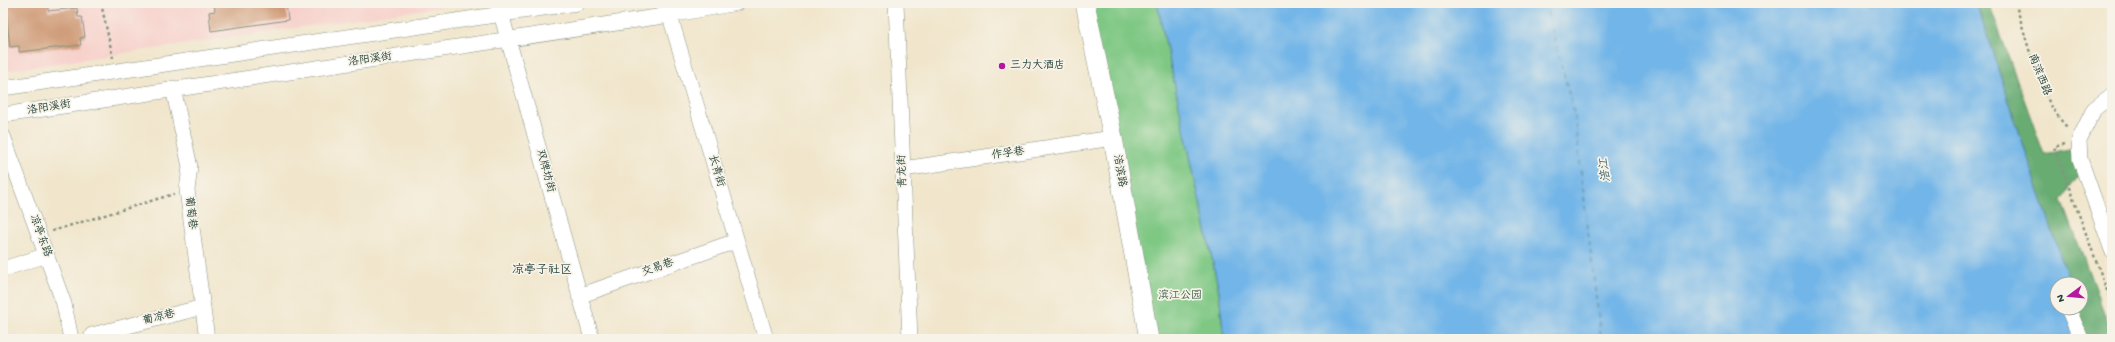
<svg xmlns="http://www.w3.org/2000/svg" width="2115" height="342" viewBox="0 0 2115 342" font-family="'Gochi Hand','LXGW WenKai TC',sans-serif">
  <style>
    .built { fill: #f7d0cb }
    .green { fill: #7fc884; stroke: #4f825c }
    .forest { fill: #67ac72; stroke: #437453 }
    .water { fill: #72b5e8; stroke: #48798e }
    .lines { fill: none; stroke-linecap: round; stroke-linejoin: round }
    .ferry { stroke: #345b61; stroke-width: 1; stroke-dasharray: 5 4; stroke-linecap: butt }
    .building { fill: #cf9b78 }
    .minor-casing { stroke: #889280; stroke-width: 16 }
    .major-casing { stroke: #889280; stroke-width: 20 }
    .path { stroke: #889280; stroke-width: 2.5; stroke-dasharray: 3 3; stroke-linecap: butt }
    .minor { stroke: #fff; stroke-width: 15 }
    .major { stroke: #fff; stroke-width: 19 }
    .poi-dot { fill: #b5179e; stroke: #f7f3e8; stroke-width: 1.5 }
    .labels { text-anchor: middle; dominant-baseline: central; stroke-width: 3.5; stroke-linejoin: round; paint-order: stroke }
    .street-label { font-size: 11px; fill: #1f3d34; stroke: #f7f3e8 }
    .poi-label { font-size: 11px; fill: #1f3d34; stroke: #f7f3e8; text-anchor: start }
    .park-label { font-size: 11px; fill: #325944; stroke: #f7f3e8 }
    .water-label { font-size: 12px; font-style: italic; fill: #345b61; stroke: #f7f3e8 }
    .neighbourhood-label { font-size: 12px; fill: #1f3d34; stroke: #f7f3e8 }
  </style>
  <rect width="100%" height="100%" fill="#f7f3e8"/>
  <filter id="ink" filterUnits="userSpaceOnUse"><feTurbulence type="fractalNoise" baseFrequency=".025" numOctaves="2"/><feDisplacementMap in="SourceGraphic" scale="8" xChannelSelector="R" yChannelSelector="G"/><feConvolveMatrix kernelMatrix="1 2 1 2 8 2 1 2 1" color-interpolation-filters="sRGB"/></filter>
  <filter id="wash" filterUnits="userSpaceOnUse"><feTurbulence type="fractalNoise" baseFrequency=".012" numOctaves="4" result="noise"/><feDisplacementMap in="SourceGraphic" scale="16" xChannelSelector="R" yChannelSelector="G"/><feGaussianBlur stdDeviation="0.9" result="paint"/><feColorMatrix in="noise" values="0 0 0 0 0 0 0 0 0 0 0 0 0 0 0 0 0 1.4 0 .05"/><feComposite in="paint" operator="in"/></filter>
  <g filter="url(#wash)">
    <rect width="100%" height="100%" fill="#f1e6cc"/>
    <polygon class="built" points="3,3 466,3 3,71"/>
    <polygon class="green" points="1085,3 1157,3 1219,291 1224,339 1149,339"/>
    <polygon class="forest" points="1976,3 1989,3 2044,154 2069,149 2080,173 2062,200 2112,334 2112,339 2081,339 2068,308 2081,308 2081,284 2070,284"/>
    <polygon class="water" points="1157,3 1976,3 2070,284 2057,284 2057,308 2068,308 2081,339 1224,339 1219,291"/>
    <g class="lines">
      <polyline class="ferry" points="1545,3 1574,113 1601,339"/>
    </g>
    <g id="blocks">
      <g class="building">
        <polygon points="5,3 48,3 48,11 77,8 78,17 82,17 85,37 80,38 81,45 19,52 19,46 10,47"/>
        <polygon points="214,3 286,3 288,20 211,31 209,12 215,11"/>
      </g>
    </g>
  </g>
  <g filter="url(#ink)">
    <use href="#blocks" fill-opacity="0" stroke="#889280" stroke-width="1"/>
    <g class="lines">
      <defs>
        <g id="minor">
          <polyline points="498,3 592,339"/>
          <polyline points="666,3 766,339"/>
          <polyline points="896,3 910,339"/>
          <polyline points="3,88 577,3"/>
          <polyline points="173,88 190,167 187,190 207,339"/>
          <polyline points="2112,95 2094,109 2079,140 2080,159 2112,250"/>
          <polyline points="3,115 670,15 737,3"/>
          <polyline points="3,136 64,304 71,339"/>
          <polyline points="903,169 1113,138"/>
          <polyline points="3,269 47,255"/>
          <polyline points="579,296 736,241"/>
          <polyline points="2068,308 2081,339"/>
          <polyline points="92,335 203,307"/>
        </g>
        <polyline id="major" points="1085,3 1113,138 1149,339"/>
      </defs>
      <use href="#minor" class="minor-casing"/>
      <use href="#major" class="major-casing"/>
      <g class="path">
        <polyline points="101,3 113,58"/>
        <path d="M2015,3C2029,43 2037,97 2068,128"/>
        <polyline points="2065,144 2054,147 2112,304"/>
        <polyline points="52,231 174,194"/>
      </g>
      <use href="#minor" class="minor"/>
      <use href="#major" class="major"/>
    </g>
  </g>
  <circle class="poi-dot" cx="1002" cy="66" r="4"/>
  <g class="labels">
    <g class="street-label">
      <text transform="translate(370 60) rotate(-8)">洛阳溪街</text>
      <text transform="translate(2039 75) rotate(68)">南滨西路</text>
      <text transform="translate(49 108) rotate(-9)">洛阳溪街</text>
      <text transform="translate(1008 154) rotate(-8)">作孚巷</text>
      <text transform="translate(545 171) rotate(75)">双牌坊街</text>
      <text transform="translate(716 171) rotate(74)">长青街</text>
      <text transform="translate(903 171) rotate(-92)">青龙街</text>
      <text transform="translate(1119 171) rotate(80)">涪滨路</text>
      <text transform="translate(190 213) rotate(83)">葡萄巷</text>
      <text transform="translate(40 236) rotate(70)">凉亭东路</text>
      <text transform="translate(658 268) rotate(-19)">交易巷</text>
      <text transform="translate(159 318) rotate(-14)">葡凉巷</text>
    </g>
    <g class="poi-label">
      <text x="1010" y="66">三力大酒店</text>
    </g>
    <g class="park-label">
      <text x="1180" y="296">滨江公园</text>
    </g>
    <g class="water-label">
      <text transform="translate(1606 170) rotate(-97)">涪江</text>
    </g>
    <g class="neighbourhood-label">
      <text x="542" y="271">凉亭子社区</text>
    </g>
  </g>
  <rect width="2115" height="342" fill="none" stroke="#f7f3e8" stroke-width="16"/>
  <g transform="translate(2069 296) rotate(254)"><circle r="19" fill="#f7f3e8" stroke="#a1aaa0"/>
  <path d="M0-3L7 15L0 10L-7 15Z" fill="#b5179e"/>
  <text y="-6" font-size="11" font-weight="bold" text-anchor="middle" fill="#1f3d34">N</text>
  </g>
</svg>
